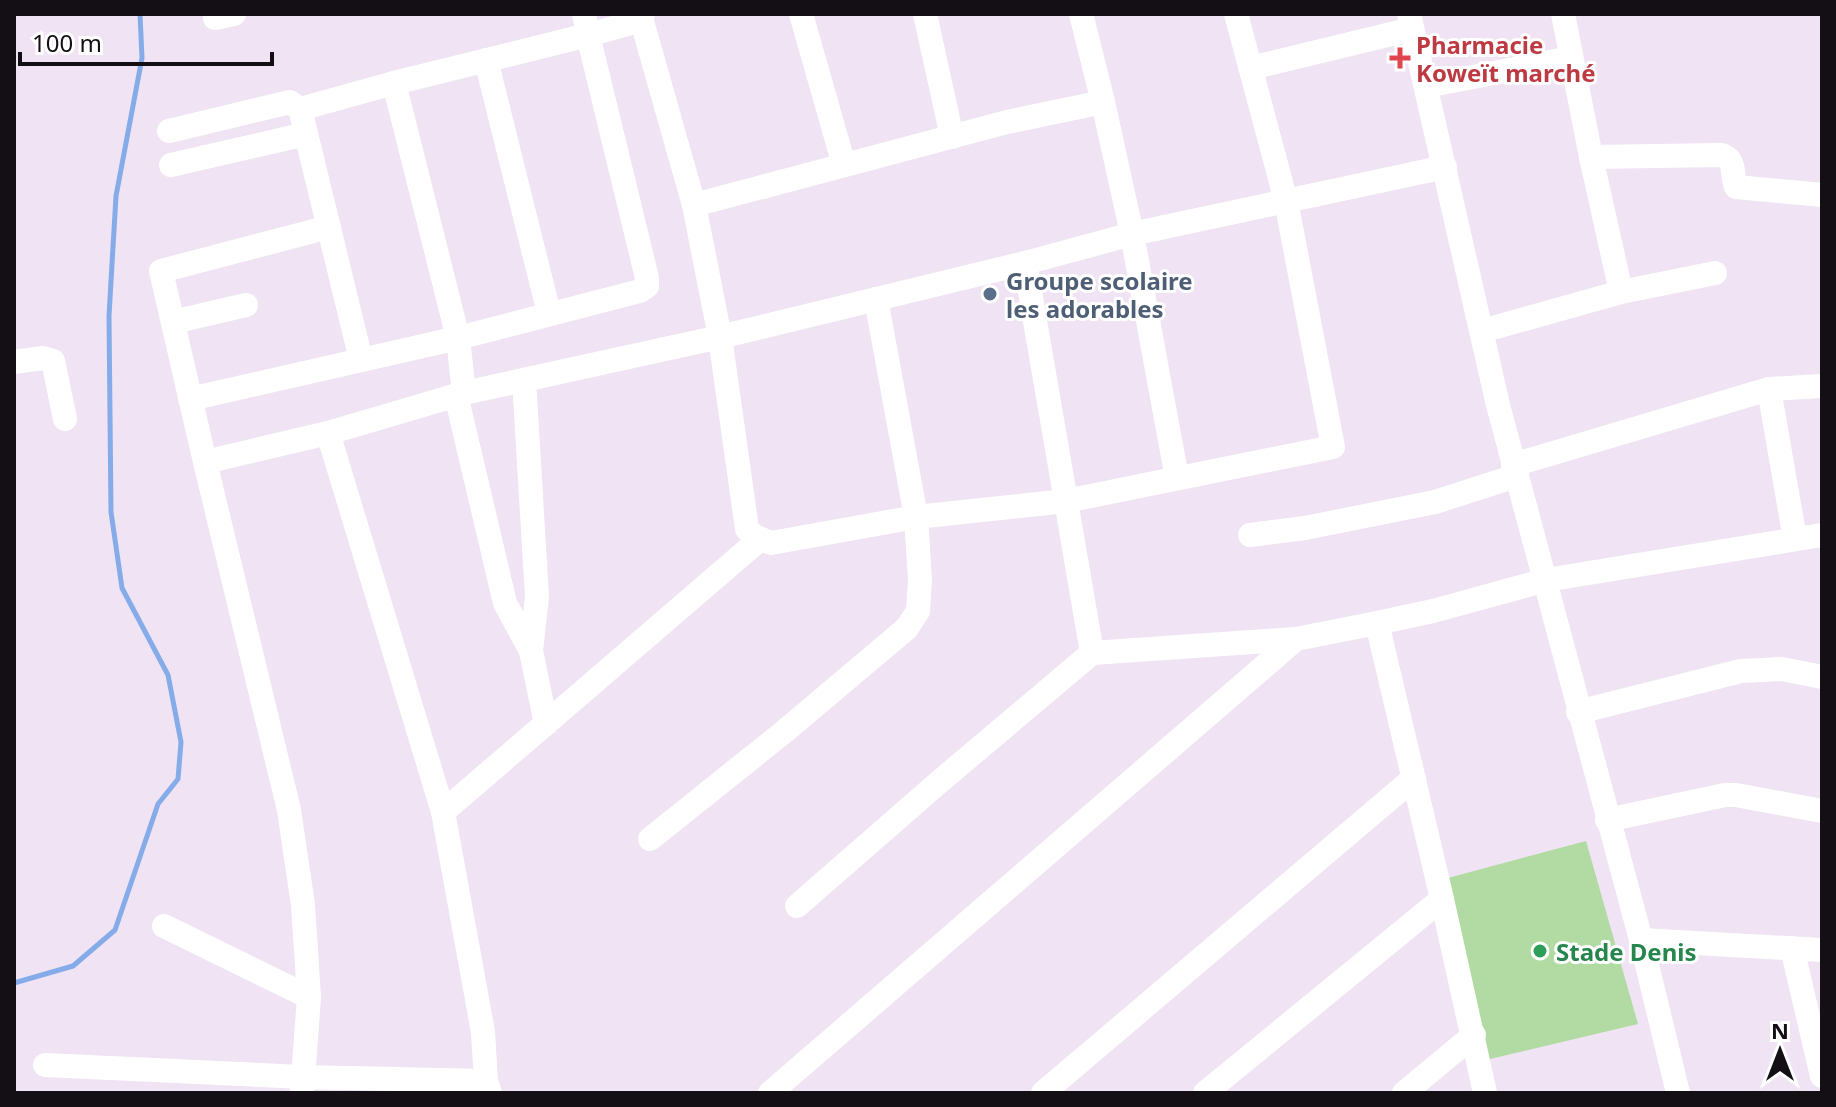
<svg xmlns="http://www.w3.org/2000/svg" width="1836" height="1107" viewBox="0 0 1836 1107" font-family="'Noto Sans',sans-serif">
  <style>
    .garden { fill: #b1dba2 }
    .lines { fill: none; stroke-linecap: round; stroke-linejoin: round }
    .stream { stroke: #85ace8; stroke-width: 5 }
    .minor { stroke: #fff; stroke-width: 24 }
    .health-dot { fill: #e0444e; stroke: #fff; stroke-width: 3 }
    .service-dot { fill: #5c6f8a; stroke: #fff; stroke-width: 3 }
    .leisure-dot { fill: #2e9e5b; stroke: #fff; stroke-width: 3 }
    .labels { text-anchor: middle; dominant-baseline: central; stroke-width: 6; stroke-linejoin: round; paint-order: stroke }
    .health-label { font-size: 24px; font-weight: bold; fill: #be3a42; stroke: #fff; text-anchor: start }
    .service-label { font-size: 24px; font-weight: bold; fill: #4e5e75; stroke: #fff; text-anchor: start }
    .leisure-label { font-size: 24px; font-weight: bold; fill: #27864d; stroke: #fff; text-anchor: start }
  </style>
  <rect width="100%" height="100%" fill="#f0e3f4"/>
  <polygon class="garden" points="1586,841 1638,1024 1486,1060 1448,878"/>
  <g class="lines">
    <polyline class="stream" points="14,983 73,966 115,930 158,804 178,779 181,742 168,675 122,588 111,512 109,316 111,281 116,196 142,58 140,14"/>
    <g class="minor">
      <polyline points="801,14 844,165"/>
      <polyline points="925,14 952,137"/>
      <polyline points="1081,14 1103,102 1132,234 1177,478"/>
      <polyline points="1409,14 1498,405 1641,940 1678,1093"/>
      <polyline points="1563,14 1591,157 1621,292"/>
      <polyline points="215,18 234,14"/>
      <polyline points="641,18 694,205 720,337 747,529 754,536 771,543 916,517 1066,501 1025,263"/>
      <polyline points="486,60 549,313"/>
      <polyline points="1251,68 1412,29"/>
      <polyline points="1426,86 1571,58"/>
      <polyline points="300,109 394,83 588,35 584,14"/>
      <polyline points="169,131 290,102 300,109 361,360"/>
      <path d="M1591,157L1721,155C1737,159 1731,175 1736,187L1822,195"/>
      <polyline points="171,165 306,134"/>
      <polyline points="694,205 1007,122 1103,102"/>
      <polyline points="173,322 246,305"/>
      <polyline points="1482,331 1621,292 1715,273"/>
      <polyline points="14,362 43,358 53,361 65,419"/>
      <polyline points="524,380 537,597 531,651"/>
      <polyline points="1769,389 1795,539"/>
      <polyline points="464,393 458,338 640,291 647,286 647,278 588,35 635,22 641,18 643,14"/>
      <polyline points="456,395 505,603 531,651 546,724"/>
      <polyline points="190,399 458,338 394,83"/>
      <polyline points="328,433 205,462 161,271 329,227"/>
      <polyline points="205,462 289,810 303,905 309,997 302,1093"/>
      <polyline points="1513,465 1769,389 1822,386"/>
      <polyline points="1250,535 1305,528 1435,502 1516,476"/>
      <polyline points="1296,639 1092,653 1066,501 1333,447 1286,201 1445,167"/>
      <polyline points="1578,712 1741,671 1782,669 1822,677"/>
      <polyline points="443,812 760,539"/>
      <polyline points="1607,820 1725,795 1736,795 1822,811"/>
      <polyline points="650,839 785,731 907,628 918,611 919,595 920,580 916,517 876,299"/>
      <polyline points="1442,899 1377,623 1433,611 1546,580 1822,535"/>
      <polyline points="797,906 938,783 1092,653"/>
      <polyline points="164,926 309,997"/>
      <polyline points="1641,940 1822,950"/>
      <polyline points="1792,948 1822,1076"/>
      <polyline points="45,1065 302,1077 486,1081"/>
      <polyline points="490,1093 486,1081 483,1032 443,812 328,433 464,393 720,337 1025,263 1132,234 1286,201 1236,14"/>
      <polyline points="770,1093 1296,639 1377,623"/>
      <polyline points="1043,1093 1414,778"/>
      <polyline points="1205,1093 1442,899 1485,1093"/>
      <polyline points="1404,1093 1474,1035"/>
    </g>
  </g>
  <path class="health-dot" d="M1396 46h8v8h8v8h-8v8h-8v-8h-8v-8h8z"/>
  <circle class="service-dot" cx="990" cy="294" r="8"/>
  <circle class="leisure-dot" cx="1540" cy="951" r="8"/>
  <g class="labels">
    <g class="health-label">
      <text x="1416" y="44">Pharmacie<tspan x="1416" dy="28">Koweït marché</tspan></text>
    </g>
    <g class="service-label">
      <text x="1006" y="280">Groupe scolaire<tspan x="1006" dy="28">les adorables</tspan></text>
    </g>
    <g class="leisure-label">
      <text x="1556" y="951">Stade Denis</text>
    </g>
  </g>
  <rect width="1836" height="1107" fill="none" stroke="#140f15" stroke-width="32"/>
  <g transform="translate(1780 1051)" stroke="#ffffff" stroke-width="6" paint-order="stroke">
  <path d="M0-6L14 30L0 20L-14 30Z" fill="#140f15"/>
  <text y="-12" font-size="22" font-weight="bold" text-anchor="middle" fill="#140f15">N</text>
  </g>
  <path d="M20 52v12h252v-12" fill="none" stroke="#140f15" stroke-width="4"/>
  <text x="32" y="52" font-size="24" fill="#140f15" stroke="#ffffff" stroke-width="6" paint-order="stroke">100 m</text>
</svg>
